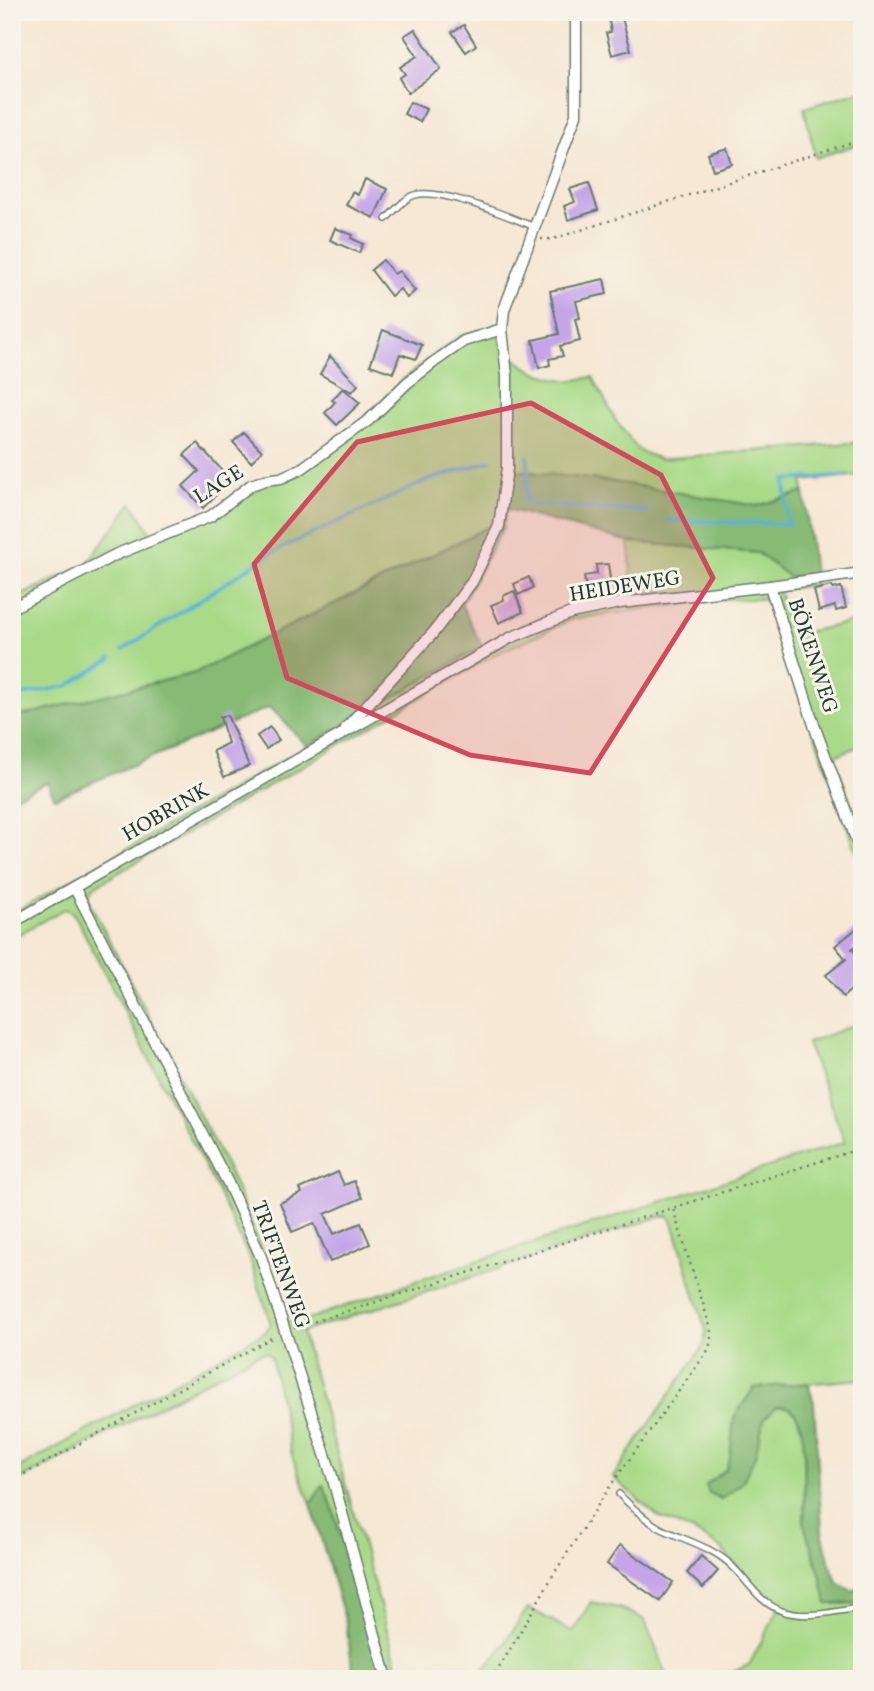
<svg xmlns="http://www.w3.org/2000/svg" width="874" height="1691" viewBox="0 0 874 1691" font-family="Vollkorn,serif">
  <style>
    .green { fill: #a9da88; stroke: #648c5e; stroke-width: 2 }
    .forest { fill: #86ba74; stroke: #527c54; stroke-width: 2 }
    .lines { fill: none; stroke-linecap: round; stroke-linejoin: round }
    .stream { stroke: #5ab2d7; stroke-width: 3.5 }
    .building { fill: #c3a5e8 }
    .lane-casing { stroke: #6a796c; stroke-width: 8 }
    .street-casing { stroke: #6a796c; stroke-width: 13 }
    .path { stroke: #6a796c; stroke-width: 2.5; stroke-dasharray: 2 5; stroke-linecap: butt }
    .lane { stroke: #fff; stroke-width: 5 }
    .street { stroke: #fff; stroke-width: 10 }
    .marked { fill: #d1495b; fill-opacity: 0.2; stroke: #d1495b; stroke-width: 5; stroke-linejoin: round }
    .labels { text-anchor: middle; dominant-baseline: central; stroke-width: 6; stroke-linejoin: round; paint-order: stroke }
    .street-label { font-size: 21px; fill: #1f3d34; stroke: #f7f3e8 }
  </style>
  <rect width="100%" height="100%" fill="#f7f3e8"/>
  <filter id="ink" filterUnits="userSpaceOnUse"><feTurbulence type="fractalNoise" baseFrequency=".0143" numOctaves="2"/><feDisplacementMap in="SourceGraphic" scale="14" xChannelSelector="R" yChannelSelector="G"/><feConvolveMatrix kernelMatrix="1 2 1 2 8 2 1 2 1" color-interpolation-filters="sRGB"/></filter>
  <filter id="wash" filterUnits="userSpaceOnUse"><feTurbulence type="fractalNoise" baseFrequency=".00686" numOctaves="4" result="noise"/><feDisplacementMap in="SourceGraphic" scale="28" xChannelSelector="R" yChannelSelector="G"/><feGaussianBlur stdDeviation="1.57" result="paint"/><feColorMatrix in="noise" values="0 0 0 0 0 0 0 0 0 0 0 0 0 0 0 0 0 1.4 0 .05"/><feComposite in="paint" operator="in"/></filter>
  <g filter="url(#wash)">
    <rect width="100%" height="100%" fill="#f5e8d4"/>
    <g class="green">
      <polygon points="862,90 862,143 816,158 804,108"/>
      <path d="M498,326C500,358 535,376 565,380C574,381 584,378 593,377L616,421L639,451L659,459L862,442V475L803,481L804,492L757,506L614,482L513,470L503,528L488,527L195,673L12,718V600L87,564L132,503L153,536L209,513L299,466L362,421L402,380L460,336Z"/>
      <path d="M629,542L758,553L789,577L814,574L815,585L778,590L792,635L862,620V745L834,756L862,834V867L769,607L764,599H721L573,619L496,654L92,888L89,896L91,905L233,1180L262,1250L287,1320L294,1324L437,1274L845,1142L807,1043L862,1022V1379L754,1388L726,1469L709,1493L721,1499L742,1482L764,1419L776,1407C780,1407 784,1406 787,1407C814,1415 801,1502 805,1526C806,1534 810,1543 813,1552C819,1569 824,1586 827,1604L862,1603V1679H717L749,1665L780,1606L753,1585L721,1548L694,1532L657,1516L613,1477L704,1345L706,1331L673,1223L669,1216H662L302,1332L401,1679H383L331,1503L323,1486L311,1504L292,1456L271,1357L266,1352L256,1355L12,1484V1472L265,1332L271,1324L250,1259L217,1190L77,919L71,911L64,909L12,938V914L519,626L572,608L632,597Z"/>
      <polygon points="591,1602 619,1608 644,1619 667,1675 659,1679 505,1679 501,1672 496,1679 475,1679 498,1653 528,1608 573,1632"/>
    </g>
    <g class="forest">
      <polygon points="513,470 614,482 757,506 804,492 814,574 789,577 758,553 629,542 507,509"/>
      <polygon points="488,527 503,528 461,604 482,646 307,746 270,707 55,798 47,782 12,798 12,718 195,673"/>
      <path d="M808,1383L814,1403L822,1531L830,1565L838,1583L852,1591L862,1587V1603L827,1604C824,1586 819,1569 813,1552C811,1543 806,1535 805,1526C801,1502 814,1415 787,1407C784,1406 780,1407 776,1407L764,1419L755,1456L742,1483L721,1499L709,1493L706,1485L726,1469L730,1457L734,1417L754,1388Z"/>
      <polygon points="323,1485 331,1503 383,1679 354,1679 346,1623 311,1504"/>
    </g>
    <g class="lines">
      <g class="stream">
        <polyline points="528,456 526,502 533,505 647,511"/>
        <polyline points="858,473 862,473"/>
        <polyline points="668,520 788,524 785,480 848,475"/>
        <polyline points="123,650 273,552 426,481 490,461"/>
        <polyline points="12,697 68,686 112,658"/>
      </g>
    </g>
    <g id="blocks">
      <g class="building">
        <polygon points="622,18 631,50 612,55 606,33 611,32 609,21"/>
        <polygon points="464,25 476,45 466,52 452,32"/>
        <polygon points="415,29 441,69 408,93 399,78 405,74 400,67 417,56 404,36"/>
        <polygon points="410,102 426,109 420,122 404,114"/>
        <polygon points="727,148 732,164 713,170 708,154"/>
        <polygon points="365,179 387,189 374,218 346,205 352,192 358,195"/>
        <polygon points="589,183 598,210 568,220 564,206 575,202 570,189"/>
        <polygon points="335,228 353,235 351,238 363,244 359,253 330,240"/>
        <polygon points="383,260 394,274 399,271 415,291 407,298 400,289 391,296 371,270"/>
        <polygon points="604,279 607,294 576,301 580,318 575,319 580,341 560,346 563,356 549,359 550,365 539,368 533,340 559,334 550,291"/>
        <polygon points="383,330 422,345 416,359 400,354 393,373 370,365"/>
        <polygon points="330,356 358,385 352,392 320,374"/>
        <polygon points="343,388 360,403 337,425 325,413 335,402 332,400"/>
        <polygon points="244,432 262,451 251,462 233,442"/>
        <polygon points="197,443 231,480 203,508 183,486 199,471 184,455"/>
        <polygon points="608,564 611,586 586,589 584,576 597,574 596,565"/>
        <polygon points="529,577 533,588 518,595 514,584"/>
        <polygon points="832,586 833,589 841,587 846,608 836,611 835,606 819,611 814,590"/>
        <polygon points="514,591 523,612 499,623 491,605 504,600 503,596"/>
        <polygon points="227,715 249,766 224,777 213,751 228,743 220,717"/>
        <polygon points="270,727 279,740 266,749 257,736"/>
        <polygon points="862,924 862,941 852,949 862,961 862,980 843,997 826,975 846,959 835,946"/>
        <polygon points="338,1172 344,1185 354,1181 362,1198 325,1214 334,1234 361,1223 370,1244 330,1262 314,1223 292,1232 280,1203 302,1193 300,1189"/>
        <polygon points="620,1545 673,1582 660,1601 607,1564"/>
        <polygon points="701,1556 718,1571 703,1588 687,1573"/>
      </g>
    </g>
  </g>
  <g filter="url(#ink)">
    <use href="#blocks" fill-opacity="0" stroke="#6a796c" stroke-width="2"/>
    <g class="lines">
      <defs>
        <g id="lane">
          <polyline points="576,18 607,12"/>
          <path d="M386,219C394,212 404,198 415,195C440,187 509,217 535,227"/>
          <path d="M619,1494C631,1506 644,1519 660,1528C683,1540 711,1546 731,1565C748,1581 759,1603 782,1611C808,1620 836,1610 862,1608"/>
        </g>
        <g id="street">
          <polyline points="770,586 815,728 862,855"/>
          <polyline points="12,608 115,555 211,516 251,485 265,480 281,478 301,469 369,420 407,383 434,362 464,341 502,329"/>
          <polyline points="346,728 433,633 472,582 499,526 507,468 507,376 502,329 504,310 576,115 576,12"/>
          <polyline points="75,889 228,1183 261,1257 332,1476 387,1679"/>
          <polyline points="12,923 510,638 571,613 620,603 770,586 862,573"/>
        </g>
      </defs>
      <use href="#lane" class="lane-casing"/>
      <use href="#street" class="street-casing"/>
      <g class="path">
        <polyline points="541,239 553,239 862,139"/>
        <polyline points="294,1328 862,1148"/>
        <polyline points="12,1481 275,1336"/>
        <polyline points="491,1679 501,1665 555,1572 611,1485 707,1352 711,1342 711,1329 672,1206"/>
      </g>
      <use href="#lane" class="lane"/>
      <use href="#street" class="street"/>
    </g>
  </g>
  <path class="marked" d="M531,403L661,475L713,578L590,773L470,755L287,678L254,564L357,442Z"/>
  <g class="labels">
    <g class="street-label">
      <text transform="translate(219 485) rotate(-32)">LAGE</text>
      <text transform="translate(625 587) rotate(-9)">HEIDEWEG</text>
      <text transform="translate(812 656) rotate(72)">BÖKENWEG</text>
      <text transform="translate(166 813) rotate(-30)">HOBRINK</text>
      <text transform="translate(280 1265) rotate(70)">TRIFTENWEG</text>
    </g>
  </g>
  <rect width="874" height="1691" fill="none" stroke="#f7f3e8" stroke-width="42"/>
</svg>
